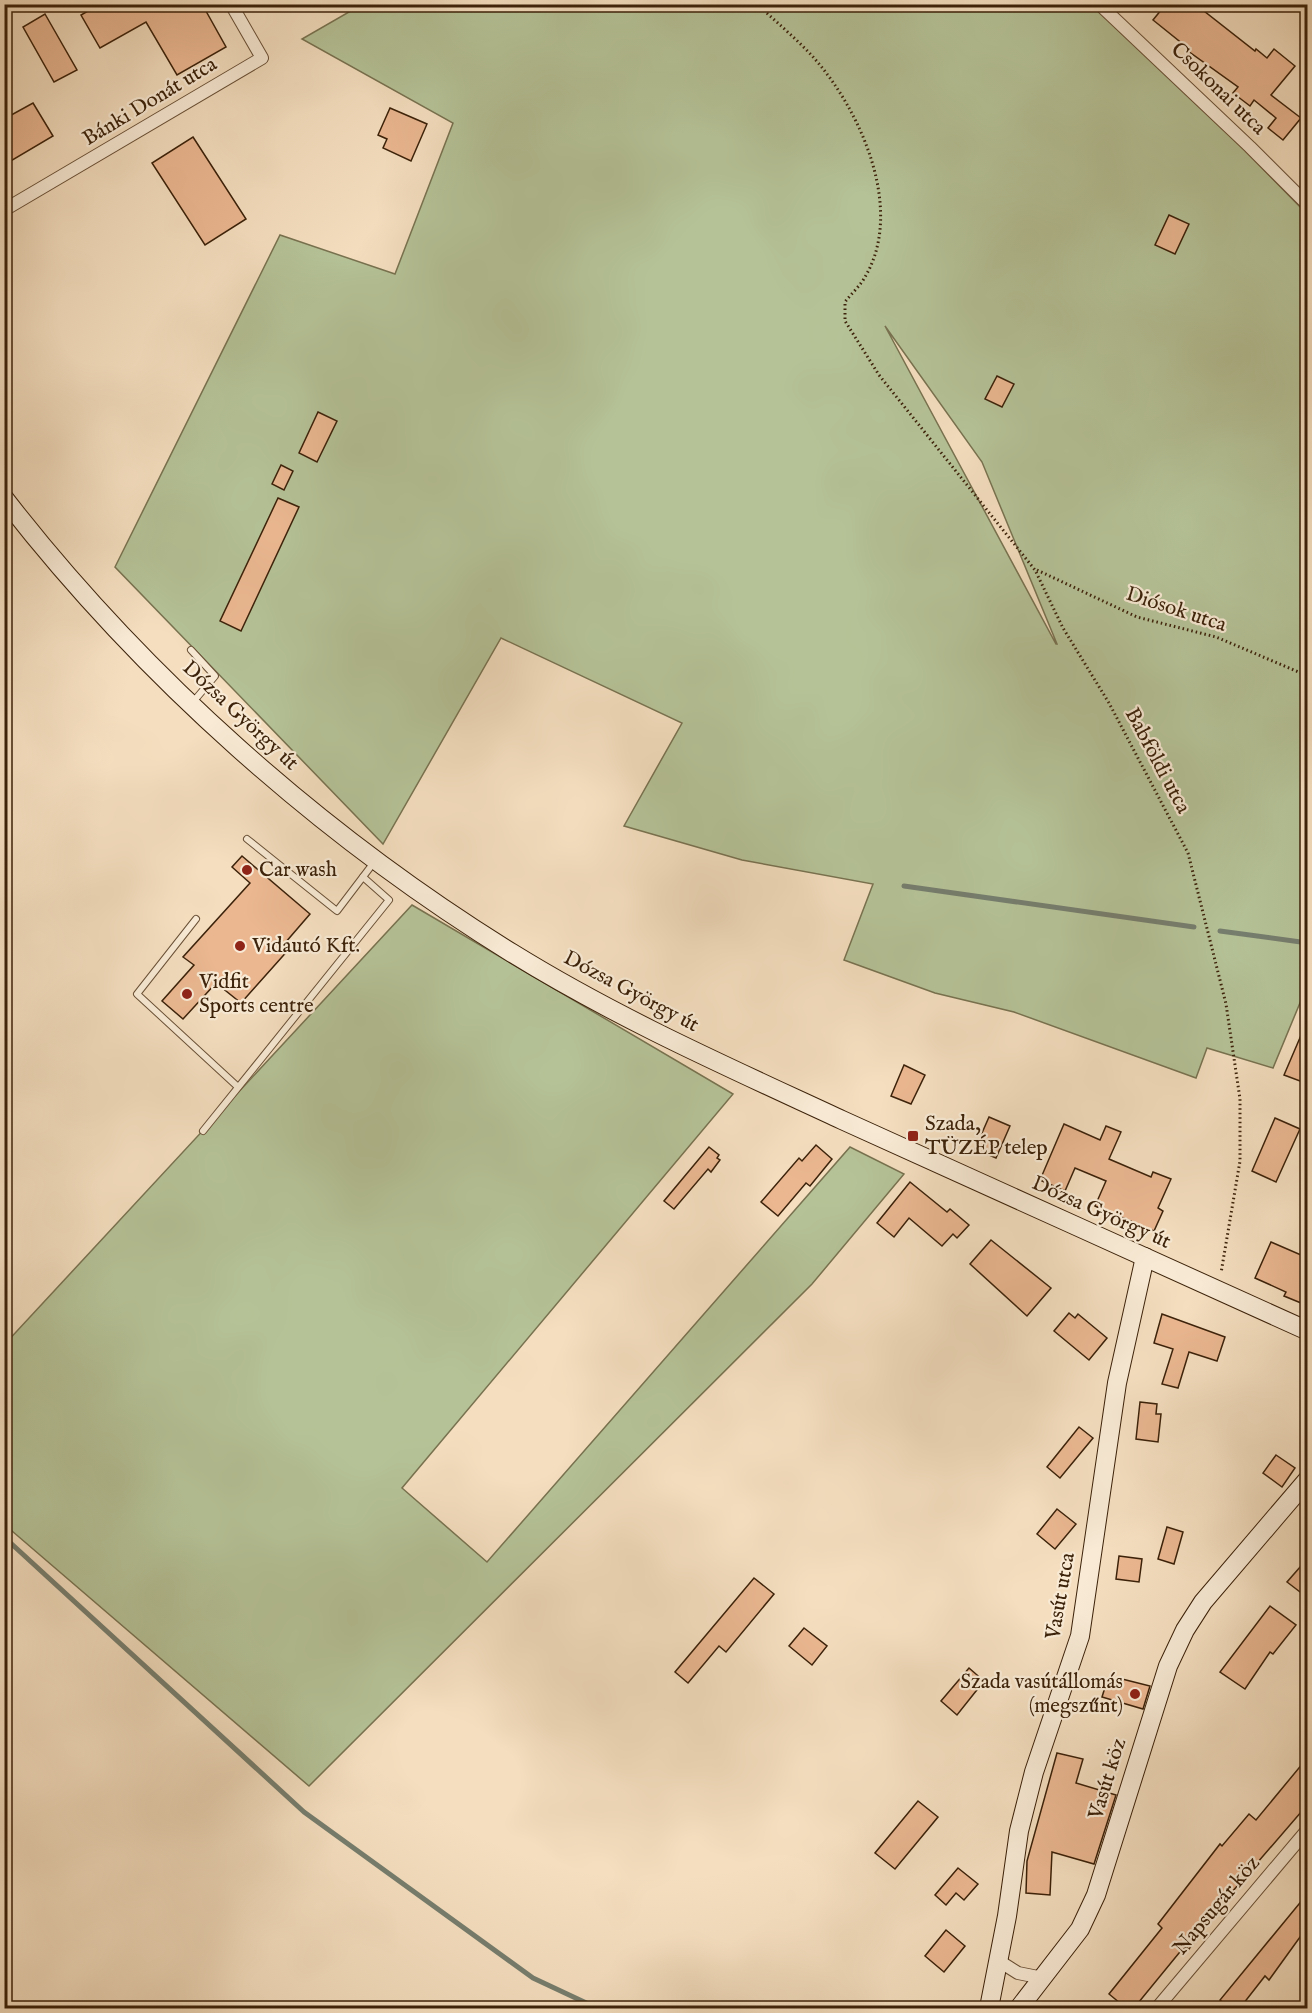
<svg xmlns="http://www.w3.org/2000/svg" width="1312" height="2013" viewBox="0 0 1312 2013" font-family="'IM FELL English',serif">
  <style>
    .green { fill: #b5c297; stroke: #787250; stroke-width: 1.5; fill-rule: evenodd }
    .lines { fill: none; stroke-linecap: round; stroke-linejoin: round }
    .stream { stroke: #767e6e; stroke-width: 5 }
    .building { fill: #eab791; stroke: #3c220a; stroke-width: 1.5 }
    .lane-casing { stroke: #6a5137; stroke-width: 8 }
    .street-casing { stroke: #6a5137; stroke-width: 14 }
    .secondary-casing { stroke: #3c220a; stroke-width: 20 }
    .path { stroke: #3c220a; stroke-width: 3; stroke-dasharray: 1.5 3; stroke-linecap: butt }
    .lane { stroke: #f8ead5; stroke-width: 6 }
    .street { stroke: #f8ead5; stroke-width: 12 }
    .secondary { stroke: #f8ead5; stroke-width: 18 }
    .poi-dot { fill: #8f2418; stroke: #f8ead5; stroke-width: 2 }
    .labels { text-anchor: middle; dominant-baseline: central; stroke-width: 4.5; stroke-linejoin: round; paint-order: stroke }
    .street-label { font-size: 21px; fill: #3c220a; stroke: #f8ead5 }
    .poi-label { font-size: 21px; fill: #3c220a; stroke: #f8ead5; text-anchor: start }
  </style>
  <rect width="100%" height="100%" fill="#f4debf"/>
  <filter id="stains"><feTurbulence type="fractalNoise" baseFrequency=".00333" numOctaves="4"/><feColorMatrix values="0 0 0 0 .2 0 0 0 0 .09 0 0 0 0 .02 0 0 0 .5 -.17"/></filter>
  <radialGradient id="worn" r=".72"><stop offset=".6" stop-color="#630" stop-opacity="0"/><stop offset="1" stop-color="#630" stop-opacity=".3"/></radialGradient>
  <g class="green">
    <path d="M361,5H1099L1112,14L1307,214V986L1273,1068L1207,1048L1196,1078L1014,1012L935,993L844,960L873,884L742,860L624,826L682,723L501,638L383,844L115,567L280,235L395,274L453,123L302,39ZM885,326L982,462L1057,644H1056Z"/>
    <polygon points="412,905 733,1094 402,1488 487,1562 850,1147 904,1174 812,1284 309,1786 5,1525 4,1345"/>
  </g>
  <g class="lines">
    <g class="stream">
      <polyline points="904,886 1194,927"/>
      <polyline points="1220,931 1308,943"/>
      <polyline points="4,1537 304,1812 533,1978 597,2008"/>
    </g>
  </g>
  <g class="building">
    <polygon points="100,4 202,4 226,47 177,75 146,22 100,48 81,15"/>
    <polygon points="1166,4 1195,4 1255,51 1256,49 1267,58 1274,49 1295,66 1271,95 1301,118 1283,140 1268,128 1276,118 1254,100 1250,106 1233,93 1238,87 1188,51 1189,49 1153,20"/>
    <polygon points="45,14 77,70 54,82 23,27"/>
    <polygon points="33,103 53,136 4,165 4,119"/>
    <polygon points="390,108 427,124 411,161 383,148 387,139 378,135"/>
    <polygon points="193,137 246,219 205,245 152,163"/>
    <polygon points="1169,215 1189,224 1175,254 1155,245"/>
    <polygon points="997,376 1014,384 1002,407 985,399"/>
    <polygon points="318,412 337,421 317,462 299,453"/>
    <polygon points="281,465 293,471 284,490 272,484"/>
    <polygon points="278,498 299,507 241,631 220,621"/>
    <polygon points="242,856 310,914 285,943 290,948 241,1003 216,983 183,1019 162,1001 194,965 183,957 250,883 232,867"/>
    <polygon points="1308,1019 1308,1084 1284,1075"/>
    <polygon points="904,1065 925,1075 911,1104 891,1096"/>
    <polygon points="989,1117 1010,1126 996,1158 975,1149"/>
    <polygon points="1275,1118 1300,1129 1276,1182 1252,1171"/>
    <polygon points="1064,1124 1100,1140 1106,1126 1121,1132 1109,1159 1151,1177 1153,1172 1171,1179 1158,1208 1163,1211 1154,1231 1095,1206 1106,1181 1075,1168 1065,1191 1040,1180"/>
    <polygon points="816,1145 832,1159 810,1186 806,1183 778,1216 761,1202 799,1158 802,1161"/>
    <polygon points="709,1147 719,1155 717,1158 720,1160 711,1172 708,1169 674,1209 664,1201"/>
    <polygon points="910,1182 947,1212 950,1209 969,1225 957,1238 953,1234 942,1246 909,1218 894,1237 877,1223"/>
    <polygon points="991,1240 1051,1288 1027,1316 970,1264"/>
    <polygon points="1271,1242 1308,1258 1308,1287 1301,1303 1284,1296 1286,1292 1255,1278"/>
    <polygon points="1069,1313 1075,1318 1078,1314 1107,1338 1089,1360 1054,1331"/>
    <polygon points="1162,1314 1225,1337 1217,1361 1189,1352 1178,1388 1162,1384 1173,1349 1154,1343"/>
    <polygon points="1140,1402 1157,1404 1156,1414 1161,1414 1158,1442 1136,1439"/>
    <polygon points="1079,1427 1093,1438 1060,1478 1047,1467"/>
    <polygon points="1276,1455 1295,1468 1282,1487 1263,1473"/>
    <polygon points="1057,1509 1076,1524 1055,1549 1037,1534"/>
    <polygon points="1167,1527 1183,1532 1174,1564 1158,1559"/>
    <polygon points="1119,1556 1142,1559 1139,1582 1116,1579"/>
    <polygon points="1308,1558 1308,1598 1287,1582"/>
    <polygon points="754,1578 774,1594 726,1652 719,1646 688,1683 675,1672"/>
    <polygon points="1270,1606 1296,1625 1273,1654 1270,1652 1245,1689 1220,1672"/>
    <polygon points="804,1628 827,1646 812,1665 789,1646"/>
    <polygon points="969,1668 984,1681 957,1715 941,1701"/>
    <polygon points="1122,1679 1150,1686 1143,1709 1102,1697 1107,1681 1121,1684"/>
    <polygon points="1057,1753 1083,1759 1076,1783 1116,1795 1094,1864 1052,1852 1050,1895 1026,1893 1027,1861"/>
    <polygon points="1308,1757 1308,1804 1226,1899 1189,1949 1186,1947 1179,1953 1134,2008 1126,2008 1109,1994 1162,1928 1158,1924 1220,1844 1222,1846 1249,1814 1256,1820"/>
    <polygon points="918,1801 938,1817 895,1869 875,1853"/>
    <polygon points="958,1868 978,1884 964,1900 956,1893 946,1905 935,1895"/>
    <polygon points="1308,1893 1308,1926 1269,1980 1265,1976 1240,2008 1231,2008 1220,2000"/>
    <polygon points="946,1930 965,1946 944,1972 925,1956"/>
  </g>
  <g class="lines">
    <defs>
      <g id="lane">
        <polyline points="191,650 215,676 193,702"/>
        <polyline points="247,839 337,911 375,861"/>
        <polyline points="196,919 137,994 238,1087"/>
        <polyline points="203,1131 389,900 363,877"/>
      </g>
      <g id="street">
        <polyline points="1099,4 1250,147 1308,205"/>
        <polyline points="4,210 262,58 231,4"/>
        <polyline points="999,1961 1018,1973 1043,1978"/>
        <polyline points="1157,2008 1308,1829"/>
      </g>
      <g id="secondary">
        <path d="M4,498C142,676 321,835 512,953C617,1018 730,1068 842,1120C997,1191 1153,1260 1308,1331"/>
        <polyline points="989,2008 1007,1916 1019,1831 1034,1772 1080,1636 1117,1383 1145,1257"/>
        <polyline points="1019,2008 1080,1929 1096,1895 1168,1666 1185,1630 1203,1602 1308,1479"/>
      </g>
    </defs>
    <use href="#lane" class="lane-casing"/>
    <use href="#street" class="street-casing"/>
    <use href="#secondary" class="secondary-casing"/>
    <g class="path">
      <path d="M757,4C776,22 797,39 814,58C861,111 905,210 865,277C860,286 851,294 845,302V321L879,375L1035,570L1063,628L1109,703L1188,853L1226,1004L1240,1099V1161L1221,1273"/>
      <polyline points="1037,570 1137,617 1216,637 1308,676"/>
    </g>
    <use href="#lane" class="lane"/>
    <use href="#street" class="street"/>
    <use href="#secondary" class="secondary"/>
  </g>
  <g class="poi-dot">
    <circle cx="247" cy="870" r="6"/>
    <circle cx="240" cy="946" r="6"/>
    <circle cx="187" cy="994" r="6"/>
    <rect x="907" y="1130" width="12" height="12" rx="3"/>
    <circle cx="1135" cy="1694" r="6"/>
  </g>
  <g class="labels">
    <g class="street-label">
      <text transform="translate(1218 89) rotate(44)">Csokonai utca</text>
      <text transform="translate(150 102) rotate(-31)">Bánki Donát utca</text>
      <text transform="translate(1176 610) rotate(18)">Diósok utca</text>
      <text transform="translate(240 716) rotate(43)">Dózsa György út</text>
      <text transform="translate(1157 761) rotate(62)">Babföldi utca</text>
      <text transform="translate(631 992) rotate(28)">Dózsa György út</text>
      <text transform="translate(1101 1213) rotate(24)">Dózsa György út</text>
      <text transform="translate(1061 1596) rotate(-80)">Vasút utca</text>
      <text transform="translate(1108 1779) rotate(-73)">Vasút köz</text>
      <text transform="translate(1217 1906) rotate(-50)">Napsugár köz</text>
    </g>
    <g class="poi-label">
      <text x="259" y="870">Car wash</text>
      <text x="252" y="946">Vidautó Kft.</text>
      <text x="199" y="982">Vidfit<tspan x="199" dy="24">Sports centre</tspan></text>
      <text x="925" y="1124">Szada,<tspan x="925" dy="24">TÜZÉP telep</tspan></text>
      <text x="1123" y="1682" text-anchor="end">Szada vasútállomás<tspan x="1123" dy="24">(megszűnt)</tspan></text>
    </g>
  </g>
  <rect width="1312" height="2013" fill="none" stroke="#f4debf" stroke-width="24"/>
  <rect x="6" y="6" width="1300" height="2001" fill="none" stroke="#3c220a" stroke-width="3"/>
  <rect x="12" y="12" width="1288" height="1989" fill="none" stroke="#3c220a" stroke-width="1.5"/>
  <rect width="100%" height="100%" filter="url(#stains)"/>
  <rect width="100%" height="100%" fill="url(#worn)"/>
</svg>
